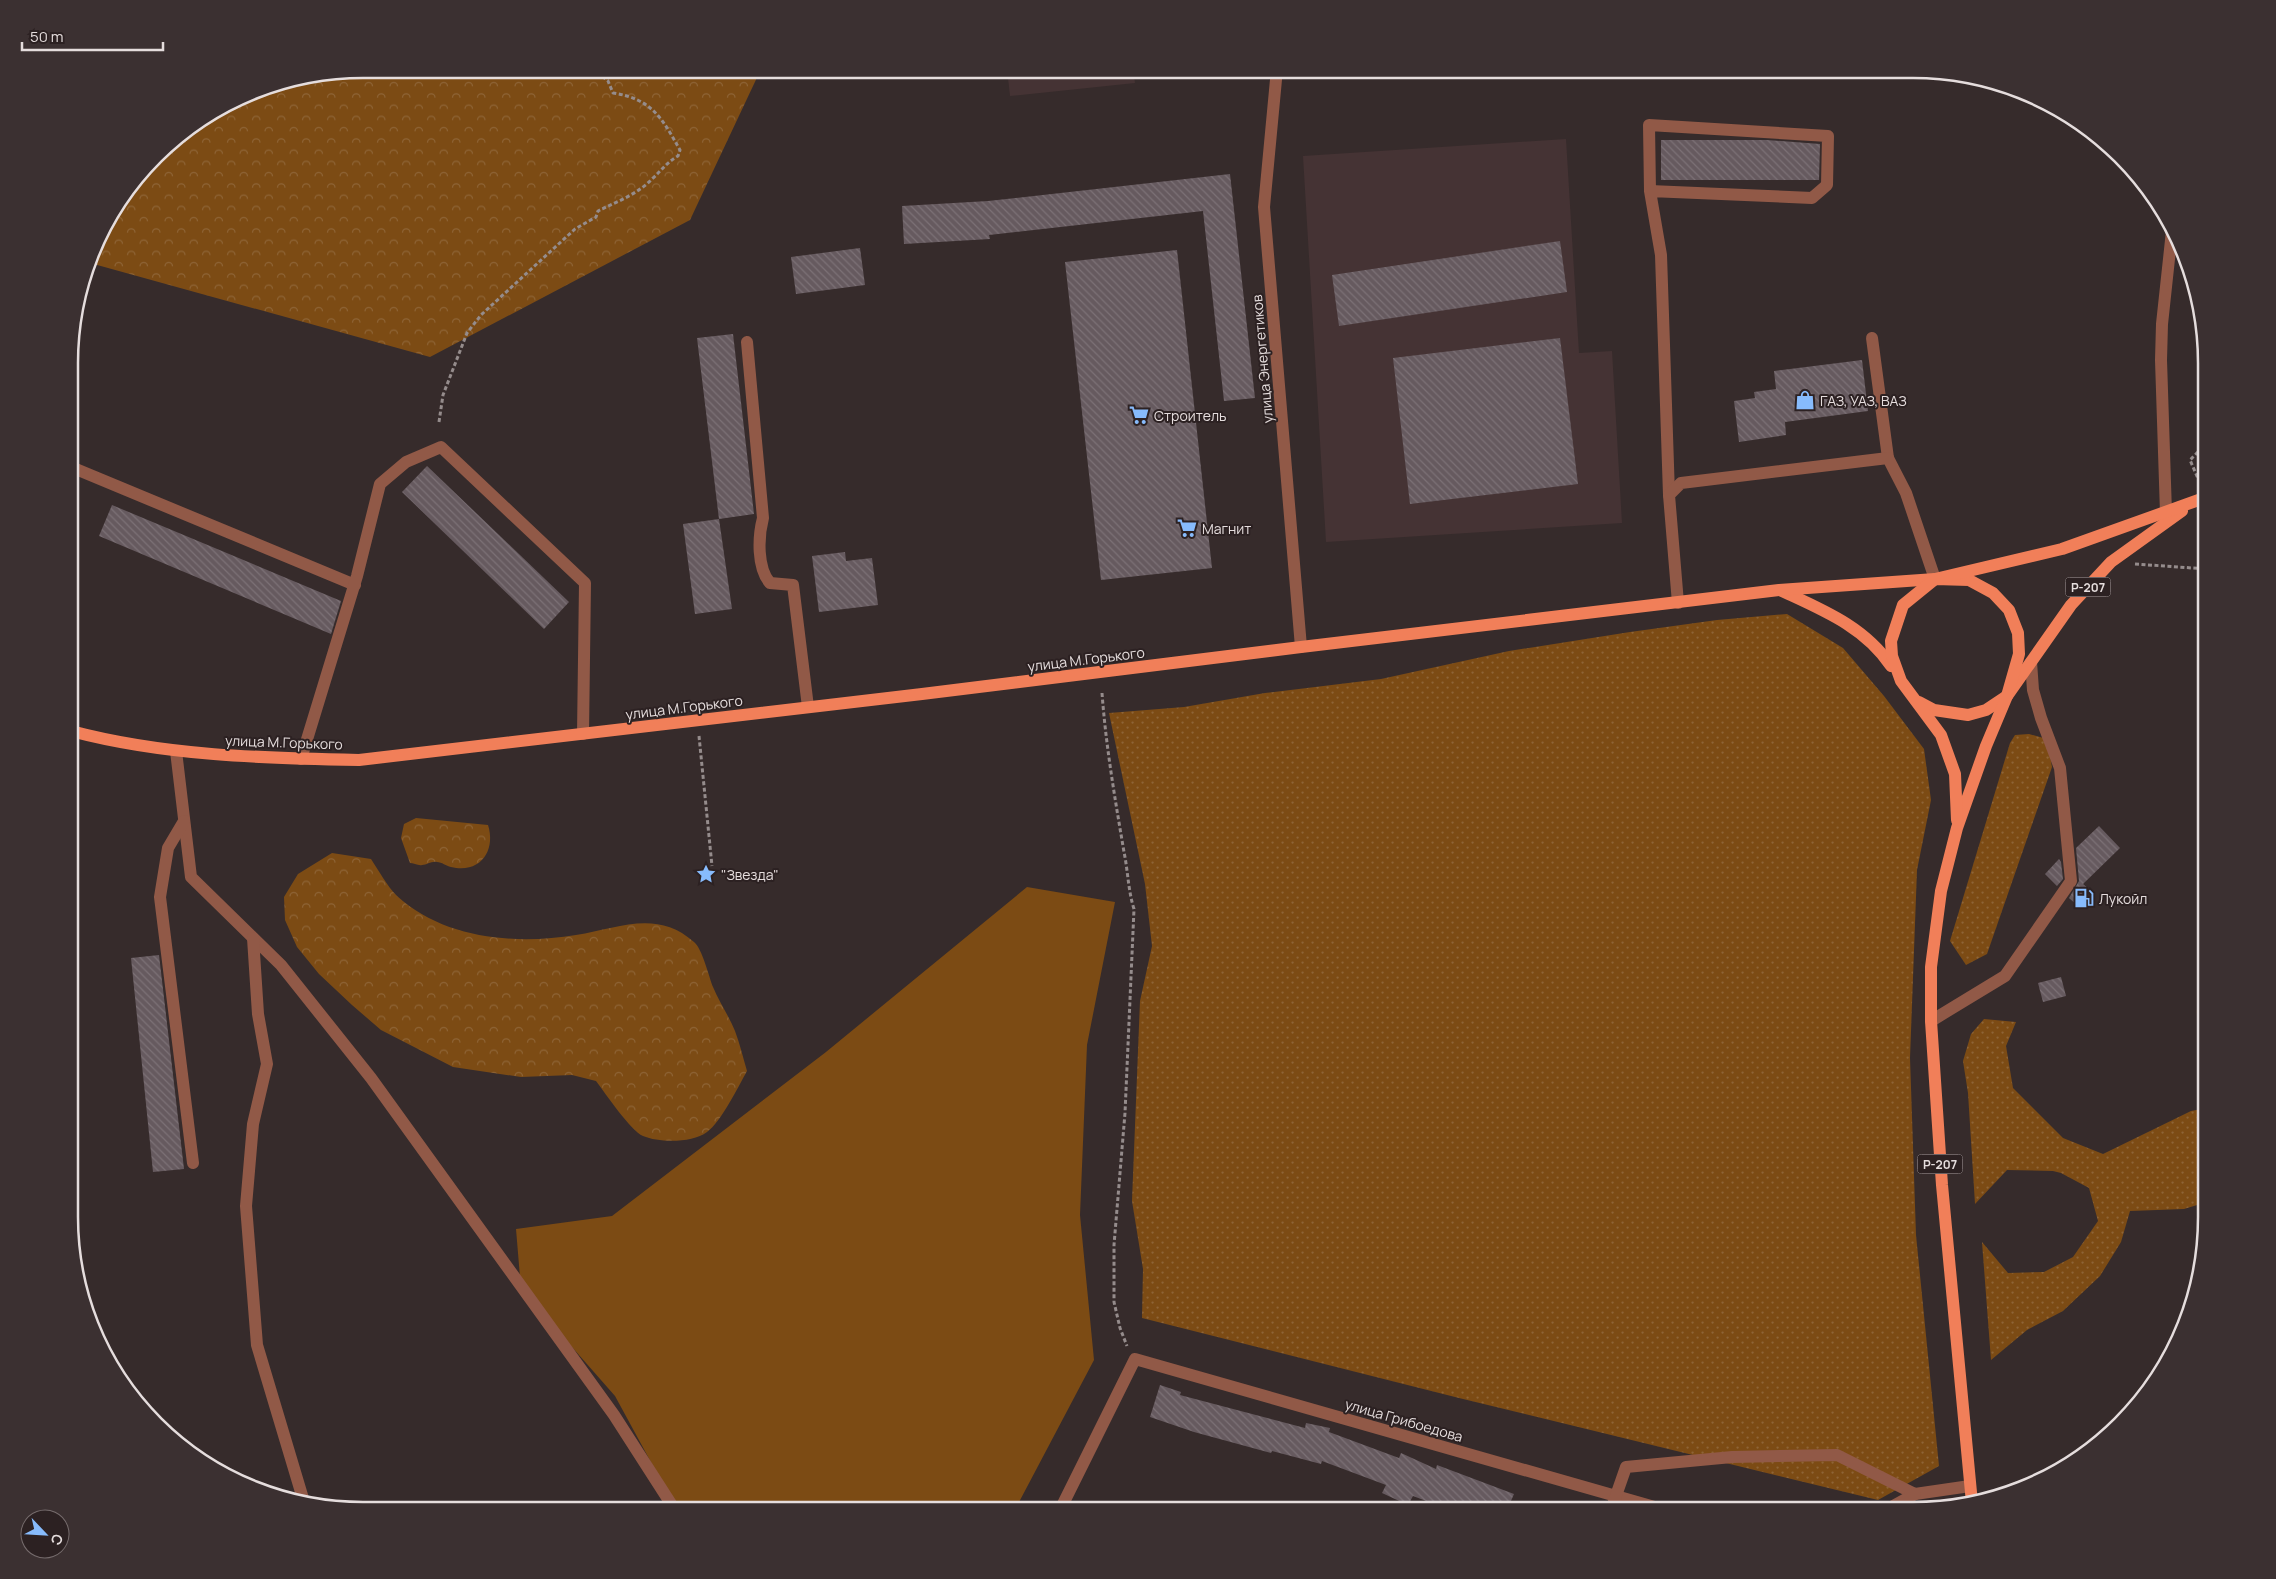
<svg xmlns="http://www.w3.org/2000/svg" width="2276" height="1579" viewBox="0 0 2276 1579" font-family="Manrope,sans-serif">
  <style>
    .built { fill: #453334 }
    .grass { fill: url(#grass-dots) }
    .forest { fill: url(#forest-crowns) }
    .garden { fill: #7c4b14 }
    .building { fill: url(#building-back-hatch) }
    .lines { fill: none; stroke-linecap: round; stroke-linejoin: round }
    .path { stroke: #958c8c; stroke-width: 3; stroke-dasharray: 4 2.5; stroke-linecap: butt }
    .minor { stroke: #915947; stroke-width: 12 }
    .major { stroke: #f17f59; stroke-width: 12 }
    .labels { text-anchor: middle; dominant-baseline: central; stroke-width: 4; stroke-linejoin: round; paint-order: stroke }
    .shield { fill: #2c2122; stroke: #aea5a5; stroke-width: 1 }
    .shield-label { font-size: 12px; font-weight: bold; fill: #e5dddd }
    .street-label { font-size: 14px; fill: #e5dddd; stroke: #2c2122 }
    .poi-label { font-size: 14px; fill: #e5dddd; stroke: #2c2122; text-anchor: start }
    .rim { fill: none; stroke: #e5dddd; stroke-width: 2.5 }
  </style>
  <defs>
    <pattern id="grass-dots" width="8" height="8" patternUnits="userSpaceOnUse" patternTransform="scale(1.25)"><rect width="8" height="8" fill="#7c4b14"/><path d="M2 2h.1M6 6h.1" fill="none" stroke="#8e6436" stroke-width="1.8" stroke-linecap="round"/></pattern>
    <pattern id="forest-crowns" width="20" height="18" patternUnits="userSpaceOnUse" patternTransform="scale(1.25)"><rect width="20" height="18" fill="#7c4b14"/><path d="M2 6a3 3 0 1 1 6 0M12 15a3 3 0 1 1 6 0" fill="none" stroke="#8e6436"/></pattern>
    <pattern id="building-back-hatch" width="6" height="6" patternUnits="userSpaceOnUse" patternTransform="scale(1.25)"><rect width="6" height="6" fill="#665a5f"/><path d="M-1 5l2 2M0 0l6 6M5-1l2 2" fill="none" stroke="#7c7176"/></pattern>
  </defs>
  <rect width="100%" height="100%" fill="#362b2b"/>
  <g class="built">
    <polygon points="1007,69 1133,69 1135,83 1010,96"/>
    <polygon points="1566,139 1579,353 1612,351 1622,523 1326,542 1303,156"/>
  </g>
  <g class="grass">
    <polygon points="1787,614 1843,648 1884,696 1924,749 1931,800 1917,870 1910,1058 1916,1235 1939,1466 1878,1500 1459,1398 1142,1318 1143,1269 1132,1201 1140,1001 1152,946 1145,884 1109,713 1184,707 1265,693 1381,679 1509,651 1630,632 1717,620"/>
    <polygon points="2029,734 2047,739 2052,767 1987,954 1966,965 1950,941 2010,743 2015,735"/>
    <path d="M2207,986V1039C2194,1021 2193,1004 2207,986Z"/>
    <polygon points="1984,1019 2016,1022 2006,1046 2013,1088 2063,1138 2103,1154 2191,1111 2207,1108 2207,1202 2184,1209 2130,1211 2121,1242 2100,1276 2063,1311 2027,1330 1991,1360 1982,1242 2008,1273 2044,1272 2073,1257 2098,1221 2089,1188 2061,1173 2053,1171 2007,1170 1975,1204 1968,1093 1963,1061 1971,1034"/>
  </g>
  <g class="forest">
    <polygon points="362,69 761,69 690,220 430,357 90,263 99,232 169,142 250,91"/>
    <path d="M416,818L488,825C496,850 481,874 451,867C446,866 442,862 437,862C431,861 427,865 422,865C419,866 413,863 410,863L401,838L404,824Z"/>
    <path d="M332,853L371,859C379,871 387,886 397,896C444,939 516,945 576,935C619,928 657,909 694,942C702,948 709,977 713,987C719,1002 729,1016 735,1031C740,1044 743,1058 747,1071C738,1087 721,1122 707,1132C692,1143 660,1143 643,1136C631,1131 605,1093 596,1081L572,1075L521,1077L453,1067L381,1030L352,1005L319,974L297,947L285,920L284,897L298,874Z"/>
  </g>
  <polygon class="garden" points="1027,887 1115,902 1087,1045 1080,1215 1094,1360 1018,1504 1013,1510 677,1510 615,1396 521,1289 516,1229 612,1216 826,1052"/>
  <g class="building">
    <polygon points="1661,140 1767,140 1820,144 1819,180 1661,180"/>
    <polygon points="1230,174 1255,398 1224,401 1203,211 989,235 990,239 904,244 902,206 988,201"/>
    <polygon points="1560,241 1567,292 1339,326 1332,275"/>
    <polygon points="860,248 865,285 796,294 791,257"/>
    <polygon points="1177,250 1212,568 1101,580 1065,262"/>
    <polygon points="733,334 754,514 719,519 697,338"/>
    <polygon points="1560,338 1578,484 1410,504 1393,358"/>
    <polygon points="1862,360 1868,411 1785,422 1786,435 1739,442 1734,401 1755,398 1754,392 1776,389 1774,371"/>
    <polygon points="427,466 569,602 544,629 402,492"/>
    <polygon points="112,505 341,601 331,634 99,536"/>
    <polygon points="719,519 732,609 695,614 683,524"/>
    <polygon points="845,552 846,561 872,558 878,605 819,612 812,556"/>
    <polygon points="2099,826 2120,848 2083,884 2091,891 2077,905 2069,898 2079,881 2076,848"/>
    <polygon points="2059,859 2061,862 2063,879 2057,886 2045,874"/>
    <polygon points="159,955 184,1169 153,1172 131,958"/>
    <polygon points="2061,977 2066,996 2043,1002 2038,983"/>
    <polygon points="1160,1385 1181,1392 1180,1395 1305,1428 1306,1423 1330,1428 1329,1432 1399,1458 1401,1453 1436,1469 1437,1465 1514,1494 1507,1510 1450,1510 1413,1496 1408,1505 1382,1493 1386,1485 1322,1461 1321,1464 1272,1451 1271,1453 1194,1432 1150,1417"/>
  </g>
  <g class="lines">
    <g class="path">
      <path d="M439,422L443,395L467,333L481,315L575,229L596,217L598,211C616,202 638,194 652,179C662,170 666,163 678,156L680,150C662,118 652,99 613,93L608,81L593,69"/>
      <polyline points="2200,483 2190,460 2207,443"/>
      <polyline points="2135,564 2207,569"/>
      <path d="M1102,693C1106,747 1115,799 1124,852C1128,871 1128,890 1134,909L1125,1113L1114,1245V1302L1120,1328L1127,1346"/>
      <polyline points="699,736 712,866"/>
    </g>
    <g class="minor">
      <polyline points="1277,69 1264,207 1301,647"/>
      <polyline points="1650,191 1812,198 1827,185 1828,136 1649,125 1650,191 1661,255 1669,495"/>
      <polyline points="1872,338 1888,458"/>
      <path d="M747,342L763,518C758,537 757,568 770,583L793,585L808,707"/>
      <polyline points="71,467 355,585"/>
      <polyline points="2166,513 2161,360 2162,324 2172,231"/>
      <polyline points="1678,603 1669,495 1681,483 1888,458 1906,493 1935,579"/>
      <polyline points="176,751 191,877 281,965 371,1078 614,1415 675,1510"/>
      <polyline points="301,759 357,576 380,484 406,462 441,447 585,583 583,734"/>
      <polyline points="184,821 168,848 160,897 193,1163"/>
      <polyline points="253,938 258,1014 267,1064 253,1124 246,1206 257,1345 304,1502"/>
      <polyline points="1931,1021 2005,976 2071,881 2060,768 2041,718 2033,690 2031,662"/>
      <polyline points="1060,1510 1135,1359 1665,1510"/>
      <polyline points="1611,1510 1626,1467 1732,1457 1837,1455 1915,1494 1970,1486"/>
      <polyline points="1886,1510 1915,1494"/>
    </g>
    <g class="major">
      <path d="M1782,591C1823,610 1865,627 1891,666"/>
      <polyline points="1919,702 1934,710 1968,715 1986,710 2007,696 2071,605 2111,562 2182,511"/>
      <path d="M71,731C165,756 262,758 359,760L922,694L1301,647L1779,590L1935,579L1969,580L1993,593L2009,610L2018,633L2019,654L2007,696L1986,746L1957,828L1941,891L1931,967V1021L1942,1185L1972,1503"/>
      <polyline points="1957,820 1955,774 1941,735 1901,681 1892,656 1891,641 1903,605 1935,579 2062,549 2207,497"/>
    </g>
  </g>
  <defs>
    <symbol id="shop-bare" viewBox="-9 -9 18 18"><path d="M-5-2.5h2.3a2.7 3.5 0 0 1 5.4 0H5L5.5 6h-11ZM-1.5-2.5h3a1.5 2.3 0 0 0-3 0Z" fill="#87bbfc" stroke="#2c2122" stroke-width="2.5" paint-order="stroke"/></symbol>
    <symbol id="supermarket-bare" viewBox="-9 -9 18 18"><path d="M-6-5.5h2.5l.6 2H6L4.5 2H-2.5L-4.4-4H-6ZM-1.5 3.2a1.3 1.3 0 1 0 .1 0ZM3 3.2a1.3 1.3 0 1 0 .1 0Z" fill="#87bbfc" stroke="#2c2122" stroke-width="2.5" paint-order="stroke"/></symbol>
    <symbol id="sight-bare" viewBox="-9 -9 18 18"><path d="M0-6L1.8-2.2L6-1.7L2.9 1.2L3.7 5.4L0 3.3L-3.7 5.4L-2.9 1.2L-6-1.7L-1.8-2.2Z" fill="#87bbfc" stroke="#2c2122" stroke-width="2.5" paint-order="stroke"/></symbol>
    <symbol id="fuel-bare" viewBox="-9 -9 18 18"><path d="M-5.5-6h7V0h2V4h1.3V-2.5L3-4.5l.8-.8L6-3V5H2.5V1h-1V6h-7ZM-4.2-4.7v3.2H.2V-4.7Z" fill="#87bbfc" stroke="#2c2122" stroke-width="2.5" paint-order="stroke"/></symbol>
  </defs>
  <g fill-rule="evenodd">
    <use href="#shop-bare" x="1791" y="386" width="28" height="28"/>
    <use href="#supermarket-bare" x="1125" y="401" width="28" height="28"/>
    <use href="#supermarket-bare" x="1173" y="514" width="28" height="28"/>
    <use href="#sight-bare" x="692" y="860" width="28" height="28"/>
    <use href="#fuel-bare" x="2070" y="884" width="28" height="28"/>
  </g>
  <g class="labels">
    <g class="shield">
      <rect x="2065.5" y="577.5" width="45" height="19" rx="4"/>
      <rect x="1917.5" y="1154.5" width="45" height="19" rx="4"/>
    </g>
    <g class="shield-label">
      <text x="2088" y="587">Р-207</text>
      <text x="1940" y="1164">Р-207</text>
    </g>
    <g class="street-label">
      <text transform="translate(1262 359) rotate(-95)">улица Энергетиков</text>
      <text transform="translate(1086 659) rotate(-7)">улица М.Горького</text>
      <text transform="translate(684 707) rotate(-7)">улица М.Горького</text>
      <text transform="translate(284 742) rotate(2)">улица М.Горького</text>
      <text transform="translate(1404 1420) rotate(16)">улица Грибоедова</text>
    </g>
    <g class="poi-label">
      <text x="1820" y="400">ГАЗ, УАЗ, ВАЗ</text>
      <text x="1154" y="415">Строитель</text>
      <text x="1202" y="528">Магнит</text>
      <text x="721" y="874">"Звезда"</text>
      <text x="2099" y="898">Лукойл</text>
    </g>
  </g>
  <path d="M0 0H2276V1579H0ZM363 78H1913A285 285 0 0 1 2198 363V1217A285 285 0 0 1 1913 1502H363A285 285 0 0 1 78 1217V363A285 285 0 0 1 363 78Z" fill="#3b3031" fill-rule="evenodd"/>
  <path class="rim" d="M363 78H1913A285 285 0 0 1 2198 363V1217A285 285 0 0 1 1913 1502H363A285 285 0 0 1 78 1217V363A285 285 0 0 1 363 78Z"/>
  <g transform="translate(45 1534) rotate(115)"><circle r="24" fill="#2c2122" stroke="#766c6d"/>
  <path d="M0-4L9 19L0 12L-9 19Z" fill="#87bbfc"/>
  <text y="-8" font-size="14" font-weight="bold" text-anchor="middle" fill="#e5dddd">С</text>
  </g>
  <path d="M22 42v8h141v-8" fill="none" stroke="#e5dddd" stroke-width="2.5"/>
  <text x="30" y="42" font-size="15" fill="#e5dddd" stroke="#2c2122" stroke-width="4" paint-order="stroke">50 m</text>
</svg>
